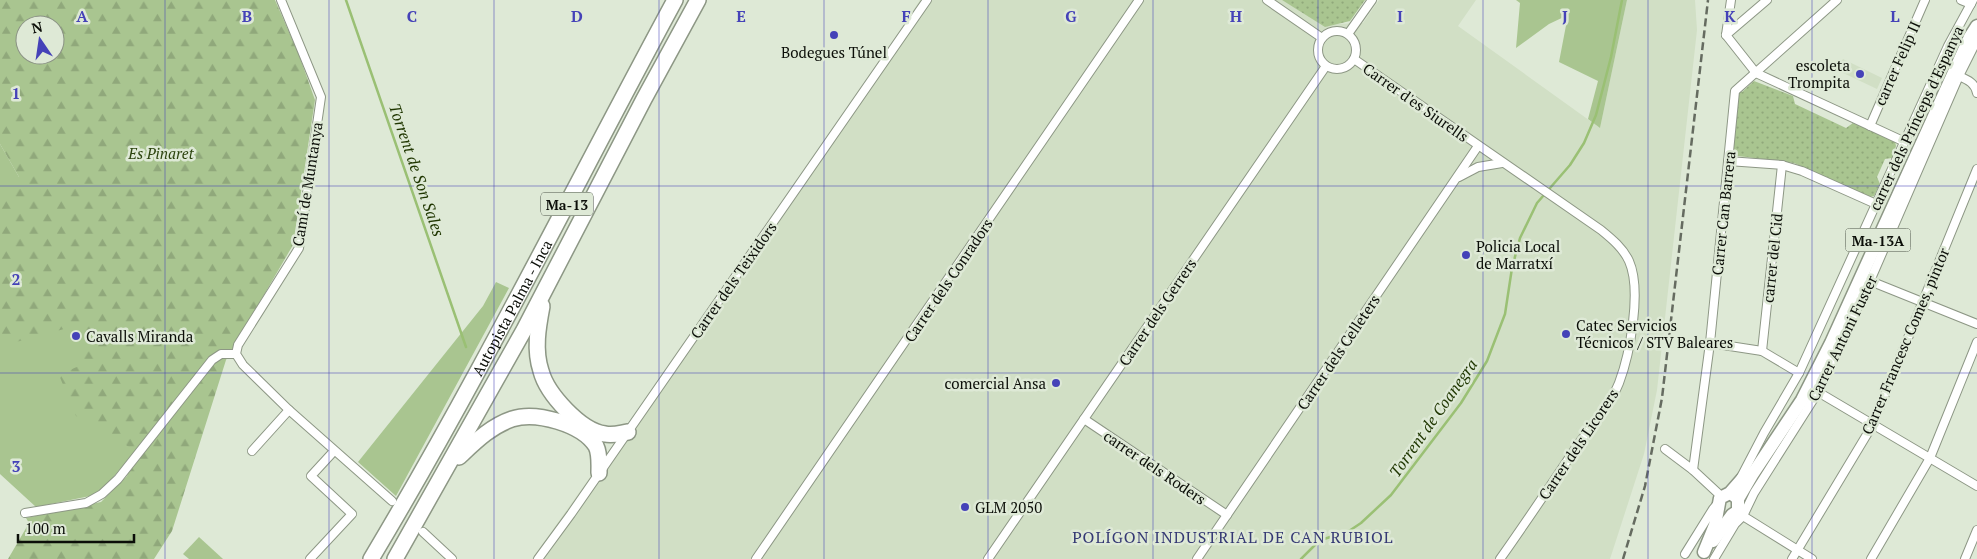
<svg xmlns="http://www.w3.org/2000/svg" width="1977" height="559" viewBox="0 0 1977 559" font-family="'PT Serif',serif">
  <style>
    .built { fill: #d1dfc5 }
    .green { fill: #a9c590 }
    .forest { fill: url(#forest-firs); fill-rule: evenodd }
    .park { fill: url(#park-dots) }
    .lines { fill: none; stroke-linecap: round; stroke-linejoin: round }
    .stream { stroke: #9ac074; stroke-width: 2.5 }
    .street-casing { stroke: #8d9785; stroke-width: 10 }
    .primary-casing { stroke: #8d9785; stroke-width: 15 }
    .highway-casing { stroke: #8d9785; stroke-width: 18 }
    .street { stroke: #fff; stroke-width: 8 }
    .primary { stroke: #fff; stroke-width: 12 }
    .highway { stroke: #fff; stroke-width: 15 }
    .rail { stroke: #656b60; stroke-width: 2.5; stroke-dasharray: 8 4; stroke-linecap: butt }
    .grid { fill: none; stroke: #4542b8; stroke-width: 1; stroke-opacity: 0.55 }
    .poi-dot { fill: #4542b8; stroke: #dee9d6; stroke-width: 2 }
    .labels { text-anchor: middle; dominant-baseline: central; stroke-width: 5; stroke-linejoin: round; paint-order: stroke }
    .shield { fill: #dee9d6; stroke: #4a5046; stroke-width: 1 }
    .shield-label { font-size: 14px; font-weight: bold; fill: #0b0e08 }
    .poi-label { font-size: 15px; fill: #0b0e08; stroke: #dee9d6; text-anchor: start }
    .street-label { font-size: 15px; fill: #0b0e08; stroke: #dee9d6 }
    .park-label { font-size: 15px; font-style: italic; fill: #2c440e; stroke: #dee9d6 }
    .water-label { font-size: 16px; font-style: italic; fill: #1f3600; stroke: #dee9d6 }
    .neighbourhood-label { font-size: 16px; letter-spacing: 1px; fill: #353974; stroke: #dee9d6 }
    .grid-label { font-size: 16px; text-anchor: middle; font-weight: bold; fill: #4542b8; stroke: #dee9d6; stroke-width: 5; stroke-linejoin: round; paint-order: stroke }
  </style>
  <defs>
    <pattern id="forest-firs" width="22" height="20" patternUnits="userSpaceOnUse" patternTransform="scale(1.25)"><rect width="22" height="20" fill="#a9c590"/><path d="M5 1l3.5 6h-7zM16 11l3.5 6h-7z" fill="#90a87b"/></pattern>
    <pattern id="park-dots" width="8" height="8" patternUnits="userSpaceOnUse" patternTransform="scale(1.25)"><rect width="8" height="8" fill="#a9c590"/><path d="M2 2h.1M6 6h.1" fill="none" stroke="#90a87b" stroke-width="1.8" stroke-linecap="round"/></pattern>
  </defs>
  <rect width="100%" height="100%" fill="#dee9d6"/>
  <g class="built">
    <polygon points="920,0 1282,0 1336,24 1363,23 1379,0 1476,0 1458,26 1600,128 1627,0 1695,0 1697,30 1657,390 1644,454 1610,559 532,559 834,134"/>
    <polygon points="1843,59 1882,78 1877,89 1837,70"/>
  </g>
  <g class="green">
    <polygon points="1516,0 1627,0 1600,128 1588,119 1598,81 1559,62 1568,15 1549,24 1516,48 1520,3"/>
    <polygon points="0,144 19,177 136,228 136,451 114,476 106,488 95,495 36,507 0,474"/>
    <polygon points="496,282 509,288 396,496 358,462 483,306"/>
    <polygon points="199,537 223,559 189,559 183,554"/>
  </g>
  <path class="forest" d="M0,0H275L299,55L315,100L293,245L226,360L172,531L154,559H8L29,523L26,518L101,502L127,476L136,451L76,416L59,375L81,365L86,323L9,344L0,339V197L19,177L0,144ZM25,25H55V55H25Z"/>
  <g class="park">
    <polygon points="1282,0 1365,0 1350,21 1325,27"/>
    <polygon points="1754,81 1793,96 1795,104 1846,128 1853,123 1895,141 1896,146 1892,158 1885,159 1877,177 1880,184 1874,196 1870,197 1794,163 1738,156 1729,150 1735,91 1742,92"/>
  </g>
  <g class="lines">
    <g class="stream">
      <polyline points="346,0 466,347"/>
      <polyline points="1301,559 1316,544 1324,539 1349,531 1361,523 1391,495 1461,403 1487,361 1505,314 1512,268 1520,238 1537,203 1570,165 1584,143 1596,115 1611,57 1622,0"/>
    </g>
    <defs>
      <g id="street">
        <polyline points="281,0 321,97 299,248 238,345 236,354 243,365 289,410 392,501"/>
        <polyline points="1267,0 1322,38"/>
        <polyline points="1961,0 1971,4"/>
        <circle cx="1337" cy="50" r="19"/>
        <polyline points="1348,34 1372,0"/>
        <polyline points="1726,35 1756,73 1905,142"/>
        <polyline points="1726,35 1767,0"/>
        <polyline points="1726,35 1731,0"/>
        <path d="M1354,59L1601,230C1612,239 1623,248 1629,261C1642,290 1630,354 1619,383C1611,403 1592,426 1579,443C1553,482 1527,521 1500,559"/>
        <path d="M1959,76C1968,80 1975,83 1977,93"/>
        <polyline points="1870,126 1925,0"/>
        <polyline points="1728,161 1782,165 1802,171 1876,204"/>
        <polyline points="1459,177 1478,167 1502,163"/>
        <polyline points="1870,281 1977,324"/>
        <polyline points="1710,343 1762,351 1799,373"/>
        <polyline points="1762,351 1782,165"/>
        <polyline points="1818,392 1977,486"/>
        <polyline points="1084,419 1227,515"/>
        <polyline points="1665,449 1693,470 1721,496"/>
        <polyline points="252,451 289,410"/>
        <polyline points="1693,470 1710,343 1735,91 1837,0"/>
        <polyline points="1740,479 1764,433 1799,373 1948,46 1973,0"/>
        <polyline points="25,513 86,503 102,494 118,479 212,360 221,354 236,354"/>
        <polyline points="1743,516 1812,559"/>
        <polyline points="423,532 452,559"/>
        <polyline points="1685,554 1713,509 1718,503"/>
        <polyline points="310,559 352,514 311,476 334,451"/>
        <polyline points="538,559 571,514 927,0"/>
        <polyline points="756,559 1139,0"/>
        <polyline points="988,559 1326,66"/>
        <polyline points="1197,559 1478,146"/>
        <polyline points="1714,559 1735,524 1743,516 1754,493 1818,392 1870,281 1959,76 1977,40"/>
        <polyline points="1792,559 1872,426 1977,169"/>
        <polyline points="1871,559 1930,458 1977,342"/>
        <polyline points="1965,559 1977,530"/>
      </g>
      <g id="primary">
        <polyline points="1738,499 1752,475 1802,400 1831,343 1970,37 1977,26"/>
        <polyline points="1713,541 1732,515 1738,511 1738,499 1732,494"/>
        <polyline points="1704,552 1715,525 1720,498 1730,493 1744,477"/>
      </g>
      <g id="highway">
        <path d="M542,306C538,327 534,350 541,371C547,394 581,431 605,434C613,436 621,433 628,432"/>
        <path d="M459,457C475,442 491,426 512,419C536,411 582,424 596,446C600,454 599,464 599,473"/>
        <path id="s1" d="M371,559C480,377 574,187 675,0"/>
        <polyline points="395,559 524,330 644,99 698,0"/>
      </g>
    </defs>
    <use href="#street" class="street-casing"/>
    <use href="#primary" class="primary-casing"/>
    <use href="#highway" class="highway-casing"/>
    <use href="#street" class="street"/>
    <use href="#primary" class="primary"/>
    <use href="#highway" class="highway"/>
    <polyline class="rail" points="1623,559 1645,486 1662,398 1708,0"/>
  </g>
  <path class="grid" d="M165,0V559M329,0V559M494,0V559M659,0V559M824,0V559M988,0V559M1153,0V559M1318,0V559M1483,0V559M1648,0V559M1812,0V559M0,186H1977M0,373H1977"/>
  <g class="poi-dot">
    <circle cx="834" cy="35" r="5"/>
    <circle cx="1860" cy="74" r="5"/>
    <circle cx="1466" cy="255" r="5"/>
    <circle cx="1566" cy="334" r="5"/>
    <circle cx="76" cy="336" r="5"/>
    <circle cx="1056" cy="383" r="5"/>
    <circle cx="965" cy="507" r="5"/>
  </g>
  <g class="labels">
    <g class="shield">
      <rect x="541" y="192.5" width="52" height="23" rx="4"/>
      <rect x="1845.5" y="228.5" width="65" height="23" rx="4"/>
    </g>
    <g class="shield-label">
      <text x="567" y="204">Ma-13</text>
      <text x="1878" y="240">Ma-13A</text>
    </g>
    <g class="poi-label">
      <text x="834" y="52" text-anchor="middle">Bodegues Túnel</text>
      <text x="1850" y="65" text-anchor="end">escoleta<tspan x="1850" dy="17">Trompita</tspan></text>
      <text x="1476" y="246">Policia Local<tspan x="1476" dy="17">de Marratxí</tspan></text>
      <text x="1576" y="325">Catec Servicios<tspan x="1576" dy="17">Técnicos / STV Baleares</tspan></text>
      <text x="86" y="336">Cavalls Miranda</text>
      <text x="1046" y="383" text-anchor="end">comercial Ansa</text>
      <text x="975" y="507">GLM 2050</text>
    </g>
    <g class="street-label">
      <text transform="translate(1897 63) rotate(-66)">carrer Felip II</text>
      <text transform="translate(1416 102) rotate(35)">Carrer d'es Siurells</text>
      <text transform="translate(1916 118) rotate(-65)">carrer dels Prínceps d'Espanya</text>
      <text transform="translate(307 184) rotate(-81)">Camí de Muntanya</text>
      <text transform="translate(1723 213) rotate(-84)">Carrer Can Barrera</text>
      <text transform="translate(1772 258) rotate(-84)">carrer del Cid</text>
      <text transform="translate(733 280) rotate(-55)">Carrer dels Teixidors</text>
      <text transform="translate(948 280) rotate(-56)">Carrer dels Conradors</text>
      <text stroke="none"><textPath href="#s1" startOffset="288">Autopista Palma - Inca</textPath></text>
      <text transform="translate(1157 312) rotate(-56)">Carrer dels Gerrers</text>
      <text transform="translate(1842 338) rotate(-64)">Carrer Antoni Fuster</text>
      <text transform="translate(1905 341) rotate(-67)">Carrer Francesc Comes, pintor</text>
      <text transform="translate(1338 352) rotate(-56)">Carrer dels Celleters</text>
      <text transform="translate(1578 444) rotate(-56)">Carrer dels Licorers</text>
      <text transform="translate(1155 467) rotate(34)">carrer dels Roders</text>
    </g>
    <g class="park-label">
      <text x="161" y="153">Es Pinaret</text>
    </g>
    <g class="water-label">
      <text transform="translate(417 170) rotate(71)">Torrent de Son Sales</text>
      <text transform="translate(1433 418) rotate(-55)">Torrent de Coanegra</text>
    </g>
    <g class="neighbourhood-label">
      <text x="1233" y="537">POLÍGON INDUSTRIAL DE CAN RUBIOL</text>
    </g>
  </g>
  <g class="grid-label">
    <text x="82" y="22">A</text>
    <text x="247" y="22">B</text>
    <text x="412" y="22">C</text>
    <text x="577" y="22">D</text>
    <text x="741" y="22">E</text>
    <text x="906" y="22">F</text>
    <text x="1071" y="22">G</text>
    <text x="1236" y="22">H</text>
    <text x="1400" y="22">I</text>
    <text x="1565" y="22">J</text>
    <text x="1730" y="22">K</text>
    <text x="1895" y="22">L</text>
    <text x="16" y="99">1</text>
    <text x="16" y="285">2</text>
    <text x="16" y="472">3</text>
  </g>
  <g transform="translate(40 40) rotate(347)"><circle r="24" fill="#dee9d6" stroke="#8a9184"/>
  <path d="M0-4L9 19L0 12L-9 19Z" fill="#4542b8"/>
  <text y="-8" font-size="14" font-weight="bold" text-anchor="middle" fill="#0b0e08">N</text>
  </g>
  <path d="M18 534v8h116v-8" fill="none" stroke="#0b0e08" stroke-width="2.5"/>
  <text x="25" y="534" font-size="15" fill="#0b0e08" stroke="#dee9d6" stroke-width="4" paint-order="stroke">100 m</text>
</svg>
